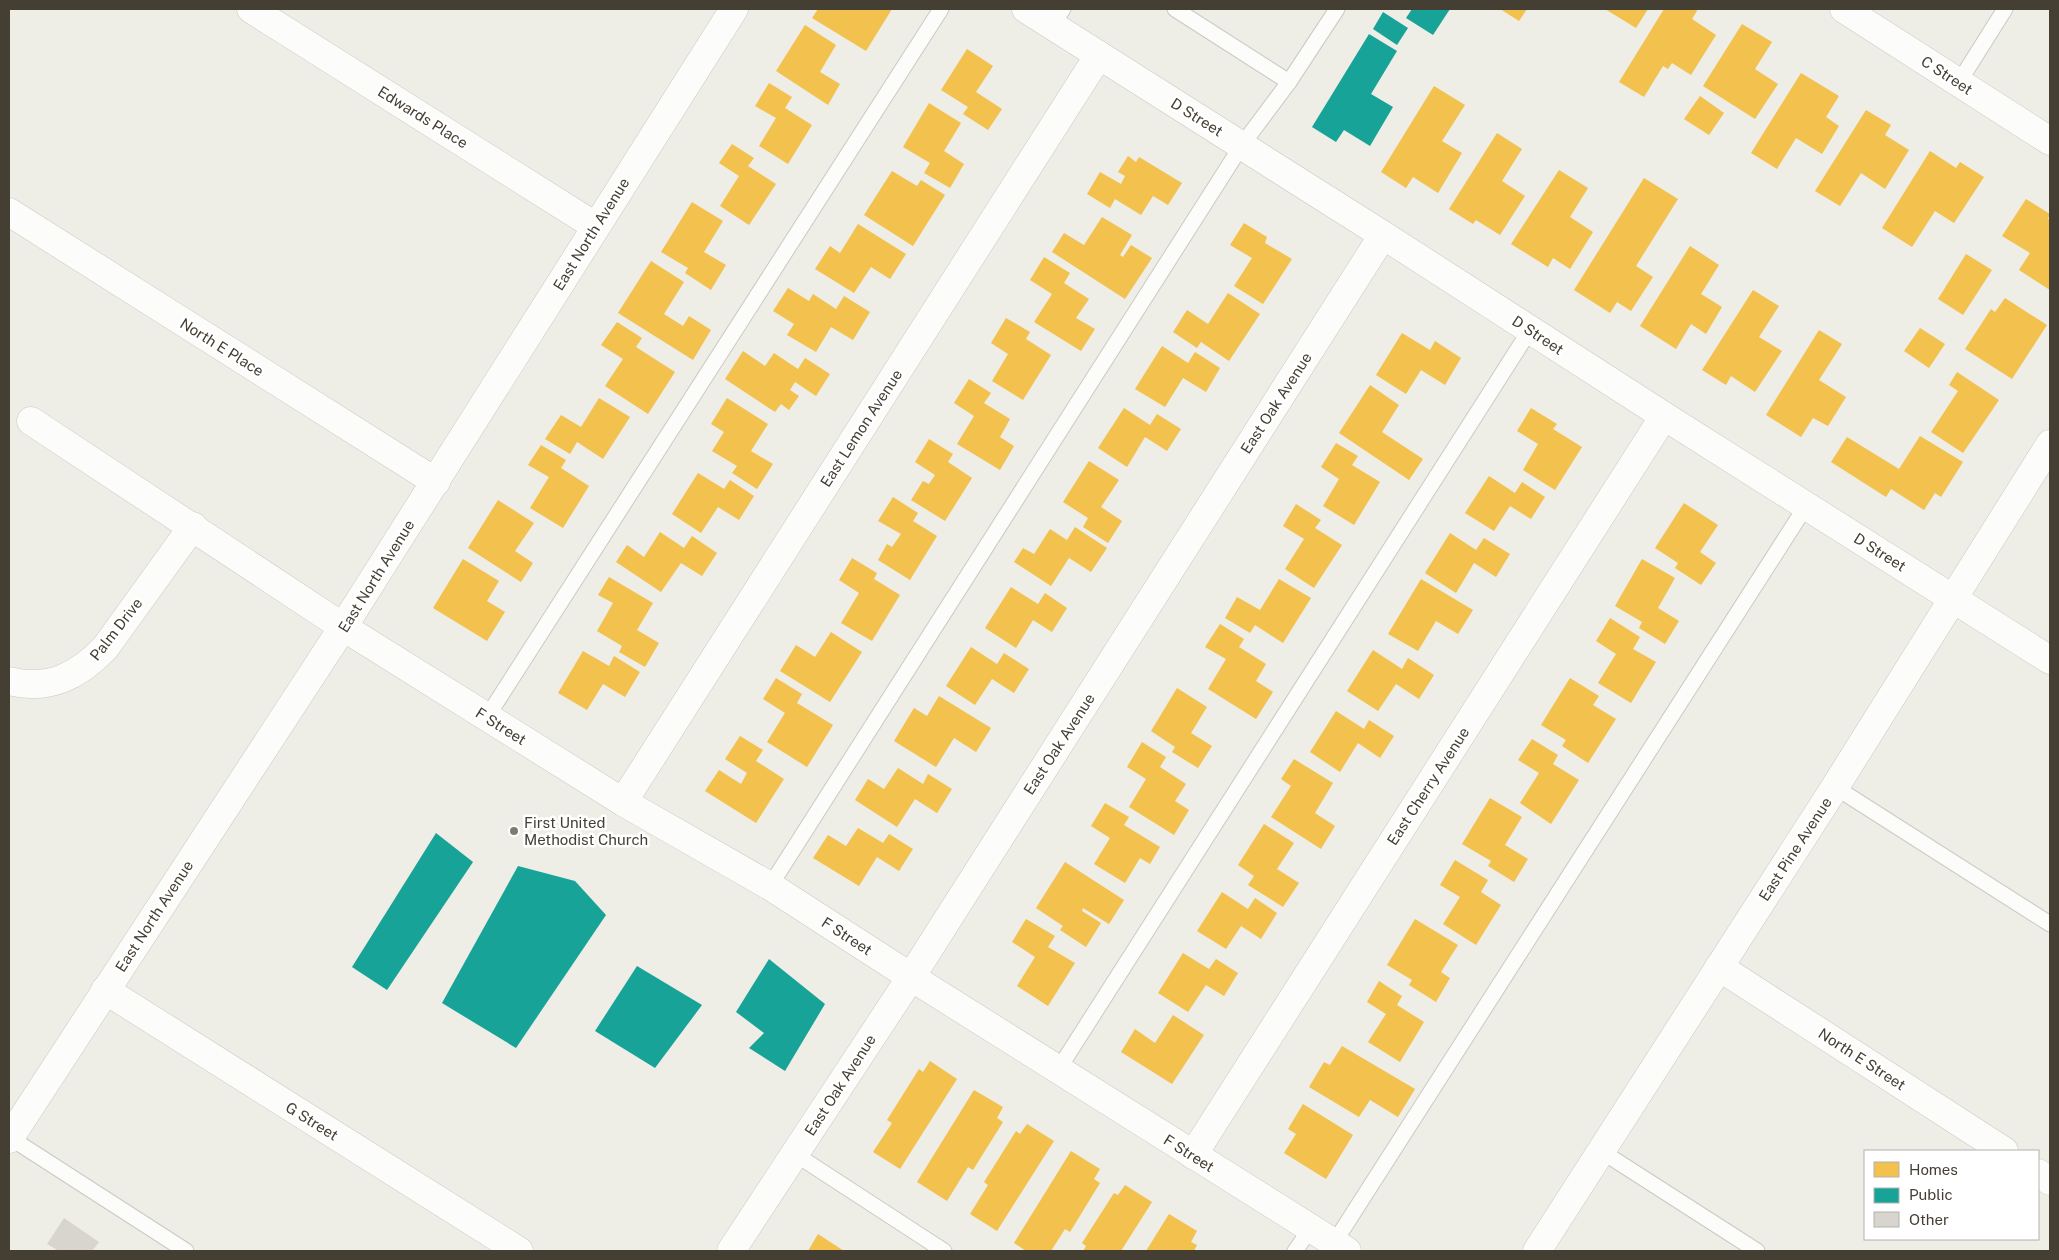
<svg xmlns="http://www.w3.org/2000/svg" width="2059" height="1260" viewBox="0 0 2059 1260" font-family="'Public Sans',sans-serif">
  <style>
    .homes { fill: #f2c14e }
    .public { fill: #17a398 }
    .building { fill: #d8d5cf }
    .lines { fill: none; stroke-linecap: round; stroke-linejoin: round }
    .service-casing { stroke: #cbc9c2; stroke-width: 17 }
    .minor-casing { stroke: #cbc9c2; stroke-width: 29 }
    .tertiary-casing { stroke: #cbc9c2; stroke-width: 29 }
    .service { stroke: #fcfcfb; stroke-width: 15 }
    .minor { stroke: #fcfcfb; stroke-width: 28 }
    .tertiary { stroke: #fcfcfb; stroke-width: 28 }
    .poi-dot { fill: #807b72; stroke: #fff; stroke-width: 2 }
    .labels { text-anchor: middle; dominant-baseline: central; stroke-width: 5; stroke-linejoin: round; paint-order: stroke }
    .street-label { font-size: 15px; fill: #443e33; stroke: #fff }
    .poi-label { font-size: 15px; fill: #443e33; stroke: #fff; text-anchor: start }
  </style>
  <rect width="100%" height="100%" fill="#eeede6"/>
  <g class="homes">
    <polygon points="818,9 892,9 866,51 812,18"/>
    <polygon points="1500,9 1527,9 1519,21"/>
    <polygon points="1605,9 1648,9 1636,28"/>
    <polygon points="1664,9 1698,9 1692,19 1716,35 1691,75 1672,63 1668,69 1663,66 1644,97 1619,82"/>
    <polygon points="1742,24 1772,42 1755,69 1778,84 1755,119 1703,86"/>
    <polygon points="805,25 836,45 820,72 840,84 828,105 776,71"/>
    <polygon points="967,49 993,66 976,92 1002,109 988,130 963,114 968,107 941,90"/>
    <polygon points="1801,73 1839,96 1826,117 1839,126 1822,154 1796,138 1777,169 1751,153"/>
    <polygon points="769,83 792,97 785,108 812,125 788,164 759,146 776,118 755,106"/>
    <polygon points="1434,86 1465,105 1442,141 1462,153 1438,193 1413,177 1406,188 1381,172"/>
    <polygon points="1700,96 1724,113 1709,135 1684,119"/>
    <polygon points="929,103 961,123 944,151 964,164 950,188 924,173 930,163 903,147"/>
    <polygon points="1866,110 1891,125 1885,135 1909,150 1885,189 1861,173 1840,206 1815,191"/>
    <polygon points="1497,133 1522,149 1502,181 1525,196 1500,235 1476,220 1473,224 1449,209"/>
    <polygon points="732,144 754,158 748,166 776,184 749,225 720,206 739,176 719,163"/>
    <polygon points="1930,151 1956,168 1960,162 1984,177 1954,223 1935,211 1912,247 1882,228"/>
    <polygon points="1128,156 1136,162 1139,157 1182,183 1168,205 1153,196 1141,215 1115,199 1110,208 1087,194 1100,172 1121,184 1125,176 1118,172"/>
    <polygon points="1559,170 1588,188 1570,217 1593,232 1570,269 1553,258 1548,267 1511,244"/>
    <polygon points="892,171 917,186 921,180 945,195 913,246 864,215"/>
    <polygon points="1644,178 1678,199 1636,266 1653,277 1631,311 1617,302 1610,313 1574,290"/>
    <polygon points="2026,199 2050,214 2048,219 2050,220 2050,290 2019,270 2030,253 2002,236"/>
    <polygon points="692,202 723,221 704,252 726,265 711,290 685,273 688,268 661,252"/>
    <polygon points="1102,217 1132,235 1120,255 1123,257 1131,245 1152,258 1125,299 1052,252 1064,233 1084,245"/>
    <polygon points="1244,223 1267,237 1265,243 1292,259 1263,304 1234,286 1252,258 1230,245"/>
    <polygon points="858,224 906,254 890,279 871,267 854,293 815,269 830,246 840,253"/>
    <polygon points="1690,246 1719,265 1701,294 1722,307 1706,334 1691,324 1676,349 1640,326"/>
    <polygon points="1966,254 1992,270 1963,315 1938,299"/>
    <polygon points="1044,257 1070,273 1064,283 1089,299 1076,318 1095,329 1081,351 1034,322 1052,294 1030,280"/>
    <polygon points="651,261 684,282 664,314 683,326 689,316 711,330 693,360 618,313"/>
    <polygon points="788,288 809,301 813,294 836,309 844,296 870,312 853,340 831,327 816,352 787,335 794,324 773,311"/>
    <polygon points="1753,290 1779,306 1759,337 1782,351 1755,392 1731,376 1726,385 1702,370"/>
    <polygon points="1228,293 1260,314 1229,361 1201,342 1197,348 1173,332 1187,310 1208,324"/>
    <polygon points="2005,298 2047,325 2012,379 1965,349 1991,309 1995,312"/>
    <polygon points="1006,318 1030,332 1026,339 1051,355 1023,400 992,381 1008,354 991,343"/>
    <polygon points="617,322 642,338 636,347 675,372 648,414 605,386 623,359 601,345"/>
    <polygon points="1920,328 1945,344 1929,368 1904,351"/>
    <polygon points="1819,330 1842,344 1819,380 1846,397 1828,426 1813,418 1801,437 1766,415"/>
    <polygon points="1402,333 1430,350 1435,341 1461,358 1445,385 1421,370 1406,394 1376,375"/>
    <polygon points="1162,346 1188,363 1195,352 1220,368 1206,392 1183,378 1165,407 1135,389"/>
    <polygon points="743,351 765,366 774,353 798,369 805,358 830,374 816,396 795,382 790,390 799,396 789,410 781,404 775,412 725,379"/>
    <polygon points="1957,372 1999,400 1963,453 1931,432 1958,391 1949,385"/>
    <polygon points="969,379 991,393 984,403 1010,419 1000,437 1014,446 1000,470 957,444 974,416 954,403"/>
    <polygon points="1370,385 1399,405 1382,432 1423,459 1409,480 1339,433"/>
    <polygon points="599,398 630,417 603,459 577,442 570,454 545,439 561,415 581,427"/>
    <polygon points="727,398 768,424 751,451 773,464 757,489 732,473 737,466 712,451 724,432 711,424"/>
    <polygon points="1124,408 1150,425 1157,414 1181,429 1167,451 1145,437 1127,467 1098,448"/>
    <polygon points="1531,408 1557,424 1553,429 1582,447 1555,490 1523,470 1538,444 1517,431"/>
    <polygon points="1920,436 1963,462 1941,497 1935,493 1924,510 1891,489 1886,497 1831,462 1847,437 1899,469"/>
    <polygon points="929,439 953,454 948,462 972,478 945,521 911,500 923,481 929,484 935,475 915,462"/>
    <polygon points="1336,443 1358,456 1352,465 1380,482 1354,525 1323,506 1339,479 1321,467"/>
    <polygon points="541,445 566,460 561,468 589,486 563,528 530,508 549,477 528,465"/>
    <polygon points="1089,461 1119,480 1101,507 1122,521 1108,543 1083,527 1088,518 1063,502"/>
    <polygon points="698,473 724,489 730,480 754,496 739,520 718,507 701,533 672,514"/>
    <polygon points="1489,476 1515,493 1522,482 1545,497 1531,519 1510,506 1494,531 1465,513"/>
    <polygon points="893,497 918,513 913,521 937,536 910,580 878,560 887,544 892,547 901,534 878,521"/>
    <polygon points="498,500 534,523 515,551 533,563 521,582 468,548"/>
    <polygon points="1684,503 1718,525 1700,552 1716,563 1701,585 1675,568 1678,563 1655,548"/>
    <polygon points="1296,504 1321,520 1315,528 1342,545 1314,588 1285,569 1304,539 1283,526"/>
    <polygon points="1075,527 1107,548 1091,572 1069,558 1051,586 1014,562 1023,548 1034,554 1050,529 1067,540"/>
    <polygon points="660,532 684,548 692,536 717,553 702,576 681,563 661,592 616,562 627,545 644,557"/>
    <polygon points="1450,533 1476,550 1484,538 1510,554 1496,577 1474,563 1456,593 1425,573"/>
    <polygon points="852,558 877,573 874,579 900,595 872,641 841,623 859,593 839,580"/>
    <polygon points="463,559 499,581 487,601 505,612 487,641 433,608"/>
    <polygon points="1642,559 1675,578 1658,608 1679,621 1665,644 1639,628 1642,622 1615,606"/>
    <polygon points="609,577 653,603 637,630 659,643 645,667 619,652 622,646 597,631 613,603 598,595"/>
    <polygon points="1279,579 1311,598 1283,643 1255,625 1250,633 1225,618 1237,597 1260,610"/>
    <polygon points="1421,579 1473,610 1458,634 1436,621 1418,651 1388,634"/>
    <polygon points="1011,587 1038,604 1045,593 1067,608 1052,632 1033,620 1016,648 985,628"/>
    <polygon points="1610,618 1640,637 1633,649 1656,662 1631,703 1598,683 1616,654 1596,641"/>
    <polygon points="1220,624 1244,639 1239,647 1266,664 1256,681 1273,692 1256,719 1208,689 1226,659 1205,647"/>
    <polygon points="831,632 862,652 830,702 780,671 796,645 815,657"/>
    <polygon points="971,647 997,664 1004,653 1029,669 1014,693 992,679 975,705 946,686"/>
    <polygon points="1373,650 1402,669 1408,658 1434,675 1419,699 1396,684 1378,711 1347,691"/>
    <polygon points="583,651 609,666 614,656 640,672 625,697 603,684 587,710 558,693"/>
    <polygon points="776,678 802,694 797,703 833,725 807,767 767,742 785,713 763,699"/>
    <polygon points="1570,678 1599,696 1593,705 1616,719 1588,763 1562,746 1566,740 1541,725"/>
    <polygon points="1177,688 1207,707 1191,733 1212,746 1198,768 1172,752 1175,747 1151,731"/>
    <polygon points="939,696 991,728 976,752 954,738 936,767 894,741 914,708 927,716"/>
    <polygon points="1336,711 1364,729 1369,720 1394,736 1380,758 1358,743 1340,772 1310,752"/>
    <polygon points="740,736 763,750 756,761 784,779 756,823 705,791 719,770 741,784 747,773 725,759"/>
    <polygon points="1532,739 1558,755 1553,764 1579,780 1551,824 1520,803 1539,773 1518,760"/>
    <polygon points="1142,742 1166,757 1160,767 1186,784 1175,801 1189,810 1174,835 1129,807 1146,779 1127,767"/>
    <polygon points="1294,759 1333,783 1315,813 1335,826 1321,849 1271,817 1291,786 1281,779"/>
    <polygon points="898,768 923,784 928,774 952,789 937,813 915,799 897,827 855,800 868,779 884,789"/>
    <polygon points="1490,798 1522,817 1505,845 1528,859 1514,882 1488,866 1491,861 1462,844"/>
    <polygon points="1105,803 1129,817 1124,825 1160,847 1150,864 1140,858 1125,883 1094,864 1110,838 1091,826"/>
    <polygon points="1264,824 1294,843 1277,869 1299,883 1283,907 1248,885 1254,876 1238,865"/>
    <polygon points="858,828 883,843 889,834 913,849 899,871 877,857 859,886 813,858 828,835 846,846"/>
    <polygon points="1455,860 1488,880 1481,892 1501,905 1476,945 1443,924 1460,897 1440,885"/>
    <polygon points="1065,862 1124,900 1109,924 1083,908 1082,911 1101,923 1086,947 1060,930 1063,926 1036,908"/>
    <polygon points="1222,892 1248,909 1255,898 1277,913 1261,939 1241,926 1226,949 1197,931"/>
    <polygon points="1026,919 1055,936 1048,947 1075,963 1048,1006 1017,986 1035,957 1012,942"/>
    <polygon points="1415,919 1458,945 1441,972 1450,978 1436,1002 1409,985 1412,980 1387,965"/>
    <polygon points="1183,953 1209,969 1216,959 1238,973 1224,996 1206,985 1188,1012 1158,993"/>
    <polygon points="1379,981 1402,996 1397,1005 1424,1022 1400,1062 1368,1042 1386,1014 1367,1002"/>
    <polygon points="1173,1015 1204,1035 1172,1084 1121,1052 1135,1029 1155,1043"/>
    <polygon points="1342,1046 1415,1089 1398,1117 1370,1100 1359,1117 1309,1087 1324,1062 1330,1065"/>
    <polygon points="930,1061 957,1079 900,1169 873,1152 892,1123 887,1120 919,1069 923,1072"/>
    <polygon points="974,1090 1003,1107 997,1118 1003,1122 973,1170 968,1167 947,1201 917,1182"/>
    <polygon points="1303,1104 1353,1135 1326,1179 1284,1153 1296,1134 1288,1129"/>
    <polygon points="1027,1124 1054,1141 997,1231 970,1214 988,1185 984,1182 1016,1131 1020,1134"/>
    <polygon points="1071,1151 1100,1169 1094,1179 1100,1183 1070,1232 1065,1229 1051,1251 1026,1251 1014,1243"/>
    <polygon points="1125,1185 1152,1202 1121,1251 1083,1251 1086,1246 1082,1243 1114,1193 1118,1195"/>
    <polygon points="1169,1214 1197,1231 1191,1242 1197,1245 1194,1251 1146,1251"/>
    <polygon points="818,1234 844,1251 808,1251"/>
  </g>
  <g class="public">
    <polygon points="1412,9 1450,9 1433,35 1406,18"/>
    <polygon points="1383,12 1408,28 1397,45 1373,29"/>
    <polygon points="1369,34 1397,51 1371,94 1393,107 1370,146 1344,130 1336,142 1312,127"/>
    <polygon points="436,833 473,862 387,990 352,967"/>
    <polygon points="518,866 575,881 606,915 516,1048 442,1003"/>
    <polygon points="769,959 825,1004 785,1071 749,1048 764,1033 736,1012"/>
    <polygon points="637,966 702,1005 655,1068 595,1031"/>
  </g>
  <polygon class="building" points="64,1218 99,1242 92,1251 59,1251 47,1244"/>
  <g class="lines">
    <defs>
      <g id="service">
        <polyline points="1175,9 1289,82"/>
        <polyline points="1052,25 1063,9"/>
        <polyline points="1959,82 2005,9"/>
        <polyline points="487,717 941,9"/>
        <polyline points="1835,787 2050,924"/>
        <polyline points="770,886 1242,145 1289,82 1337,9"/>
        <polyline points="1058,1070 1530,330"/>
        <polyline points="9,1137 186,1251"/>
        <polyline points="1601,1151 1757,1251"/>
        <polyline points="795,1154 944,1251"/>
        <polyline points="1334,1243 1806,506"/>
        <polyline points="1295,1251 1311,1228"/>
      </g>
      <g id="minor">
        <polyline points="251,9 595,226"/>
        <polyline points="1026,9 1383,235 1664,416 2050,660"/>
        <polyline points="1844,9 2050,141"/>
        <polyline points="9,212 436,482"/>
        <polyline points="31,421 343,627 623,802 770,886 911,977 1347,1251"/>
        <path d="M9,681C49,691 78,676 105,648L193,526"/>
        <polyline points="623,802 1099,55"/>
        <polyline points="1719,967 2004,1151"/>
        <polyline points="105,990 519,1251"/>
        <polyline points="1193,1155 1664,416"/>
        <polyline points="2038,1173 2050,1181"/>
        <polyline points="731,1251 911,977 1383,235"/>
        <polyline points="1537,1251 1835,787 2050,444"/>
      </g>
      <polyline id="tertiary" points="9,1139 343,627 734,9"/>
    </defs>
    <use href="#service" class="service-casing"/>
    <use href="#minor" class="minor-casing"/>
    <use href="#tertiary" class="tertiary-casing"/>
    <use href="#service" class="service"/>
    <use href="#minor" class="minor"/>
    <use href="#tertiary" class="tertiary"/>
  </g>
  <circle class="poi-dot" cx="514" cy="831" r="5"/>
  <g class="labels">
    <g class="street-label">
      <text transform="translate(1947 75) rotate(33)">C Street</text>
      <text transform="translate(423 117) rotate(32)">Edwards Place</text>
      <text transform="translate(1197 117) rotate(32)">D Street</text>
      <text transform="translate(591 234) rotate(-58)">East North Avenue</text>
      <text transform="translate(1538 335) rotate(33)">D Street</text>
      <text transform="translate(222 347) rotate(32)">North E Place</text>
      <text transform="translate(1276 403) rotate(-57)">East Oak Avenue</text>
      <text transform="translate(861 428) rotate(-57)">East Lemon Avenue</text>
      <text transform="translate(1880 552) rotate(32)">D Street</text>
      <text transform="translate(376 576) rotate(-58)">East North Avenue</text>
      <text transform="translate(116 629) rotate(-52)">Palm Drive</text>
      <text transform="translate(501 726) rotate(32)">F Street</text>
      <text transform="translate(1059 744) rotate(-57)">East Oak Avenue</text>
      <text transform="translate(1428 786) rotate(-57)">East Cherry Avenue</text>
      <text transform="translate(1795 849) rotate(-57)">East Pine Avenue</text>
      <text transform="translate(154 916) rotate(-57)">East North Avenue</text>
      <text transform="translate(847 936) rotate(33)">F Street</text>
      <text transform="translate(1862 1059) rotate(33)">North E Street</text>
      <text transform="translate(840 1085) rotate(-57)">East Oak Avenue</text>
      <text transform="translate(312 1121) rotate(32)">G Street</text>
      <text transform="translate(1189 1153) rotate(32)">F Street</text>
    </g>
    <g class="poi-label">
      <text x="524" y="822">First United<tspan x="524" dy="17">Methodist Church</tspan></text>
    </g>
  </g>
  <rect width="2059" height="1260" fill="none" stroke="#443e33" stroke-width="20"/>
  <rect x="1864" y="1150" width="175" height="90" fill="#ffffff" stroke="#b4b2ad"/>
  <rect x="1874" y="1162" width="25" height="15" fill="#f2c14e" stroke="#b4b2ad"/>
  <text x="1909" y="1175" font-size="15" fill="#443e33">Homes</text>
  <rect x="1874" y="1188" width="25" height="15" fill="#17a398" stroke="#b4b2ad"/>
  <text x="1909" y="1200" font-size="15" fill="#443e33">Public</text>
  <rect x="1874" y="1212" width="25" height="15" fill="#d8d5cf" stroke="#b4b2ad"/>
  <text x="1909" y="1225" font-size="15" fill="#443e33">Other</text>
</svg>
